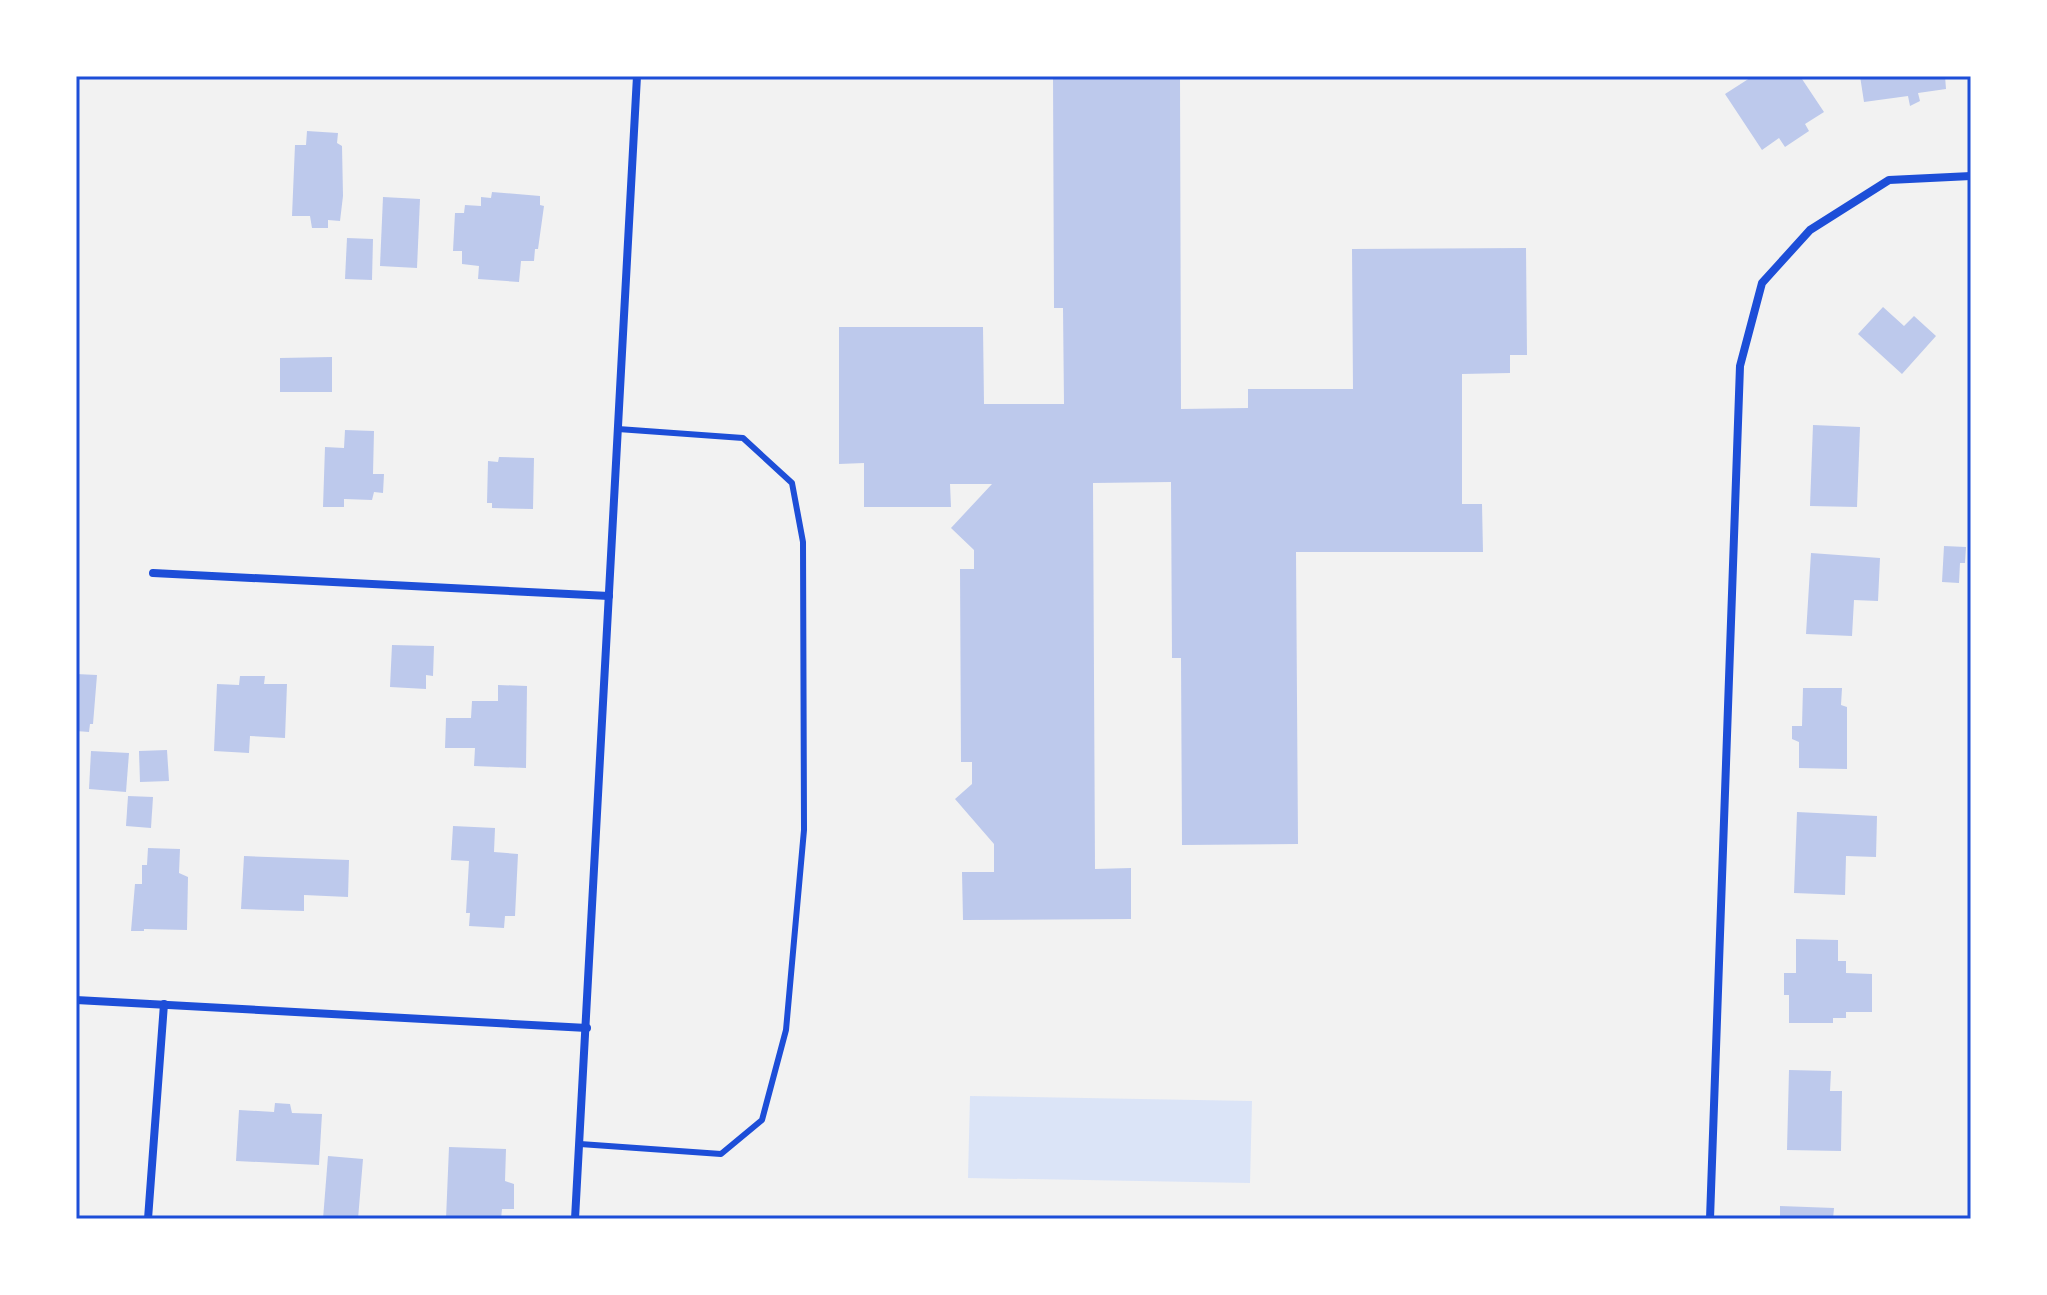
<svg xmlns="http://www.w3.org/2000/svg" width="2047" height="1295" viewBox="0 0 2047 1295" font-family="Lato,sans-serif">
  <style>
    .green { fill: #dbe4f7 }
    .building { fill: #bdc9ec }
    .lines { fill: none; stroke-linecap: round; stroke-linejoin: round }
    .service { stroke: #1d4ed8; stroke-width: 6 }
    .minor { stroke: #1d4ed8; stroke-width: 8 }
    .neatline { fill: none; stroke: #1d4ed8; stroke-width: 3 }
  </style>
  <rect width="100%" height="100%" fill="#f2f2f2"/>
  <polygon class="green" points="970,1096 1252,1101 1250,1183 968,1178"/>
  <g class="building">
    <polygon points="1053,76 1180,76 1181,409 1248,408 1248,389 1353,389 1352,249 1526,248 1527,355 1510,355 1510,373 1462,374 1462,504 1482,504 1483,552 1296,552 1298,844 1182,845 1181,658 1172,658 1171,482 1093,483 1095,869 1131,868 1131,919 963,920 962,872 994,872 994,844 955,799 972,784 972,762 961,762 960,569 974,569 974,550 951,528 992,484 950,484 951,507 864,507 864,463 839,464 839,327 983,327 984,404 1064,404 1063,308 1054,308"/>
    <polygon points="1753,76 1800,76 1824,112 1805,124 1809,131 1785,147 1779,138 1762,150 1725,94"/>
    <polygon points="1860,76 1945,76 1946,89 1918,93 1920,101 1910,106 1908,96 1864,102"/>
    <polygon points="307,131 338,133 337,143 342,146 343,196 340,221 328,220 328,228 312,228 310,216 292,216 295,145 306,145"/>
    <polygon points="492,192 540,196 540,205 544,206 538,249 535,249 534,261 521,261 519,282 478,279 479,266 462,264 462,251 453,251 455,213 464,213 465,205 481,206 481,197 491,198"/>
    <polygon points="383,197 420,199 417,268 380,266"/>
    <polygon points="347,238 373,239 372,280 345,279"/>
    <polygon points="1883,307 1904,326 1914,316 1936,336 1902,374 1858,334"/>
    <polygon points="332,357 332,392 280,392 280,358"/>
    <polygon points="1813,425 1860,427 1857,507 1810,506"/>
    <polygon points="345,430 374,431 373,474 384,474 383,493 374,492 372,500 344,499 344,507 323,507 325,447 344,448"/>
    <polygon points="499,457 534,458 533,509 492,508 492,503 487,503 488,461 498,462"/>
    <polygon points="1944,546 1966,547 1965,563 1960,563 1959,583 1942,582"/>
    <polygon points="1811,553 1880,558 1878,601 1854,600 1852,636 1806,634"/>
    <polygon points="392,645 434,646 433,676 426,675 426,689 390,687"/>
    <polygon points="76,674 97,675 93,724 90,724 89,732 76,731"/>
    <polygon points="240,676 265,676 264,684 287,684 285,738 250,736 249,753 214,751 217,684 239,685"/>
    <polygon points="498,685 527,686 526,768 474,766 475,748 445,748 446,718 471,718 472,701 498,701"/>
    <polygon points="1803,688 1842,688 1841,705 1847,707 1847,769 1799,768 1799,742 1792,739 1792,726 1802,726"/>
    <polygon points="167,750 169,781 140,782 139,751"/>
    <polygon points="91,751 129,753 126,792 89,789"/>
    <polygon points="128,796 153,797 151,828 126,826"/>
    <polygon points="1797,812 1877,816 1876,857 1846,856 1845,895 1794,893"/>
    <polygon points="453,826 495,828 494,852 518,854 515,916 505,916 504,928 469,926 470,913 466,913 469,861 451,860"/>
    <polygon points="148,848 180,849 179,873 188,877 187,930 144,929 144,931 131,931 135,884 142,884 142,865 147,865"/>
    <polygon points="244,856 349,860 348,897 304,895 304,911 241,909"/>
    <polygon points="1796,939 1838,940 1838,961 1846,961 1846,973 1872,974 1872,1012 1846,1012 1846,1018 1833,1018 1833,1023 1789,1023 1789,995 1784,995 1784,973 1796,973"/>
    <polygon points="1789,1070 1831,1071 1830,1091 1842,1091 1841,1151 1787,1150"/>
    <polygon points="275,1103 290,1104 292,1113 322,1114 319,1165 236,1161 239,1110 274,1112"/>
    <polygon points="449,1147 506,1149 505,1181 514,1184 514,1209 502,1209 501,1219 446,1219"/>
    <polygon points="328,1156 363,1159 358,1219 323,1219"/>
    <polygon points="1780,1206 1834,1208 1833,1219 1780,1219"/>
  </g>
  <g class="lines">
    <polyline class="service" points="580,1144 721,1154 762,1120 786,1030 804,830 803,542 792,483 743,438 618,429"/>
    <g class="minor">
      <polyline points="153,573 609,596"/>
      <polyline points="76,1000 587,1028"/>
      <polyline points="148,1219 164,1004"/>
      <polyline points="575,1219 637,76"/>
      <polyline points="1710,1219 1740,366 1762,283 1810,230 1889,180 1971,176"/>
    </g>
  </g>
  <rect width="2047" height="1295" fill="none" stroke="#ffffff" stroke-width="156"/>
  <rect x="78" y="78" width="1891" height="1139" class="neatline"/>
</svg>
